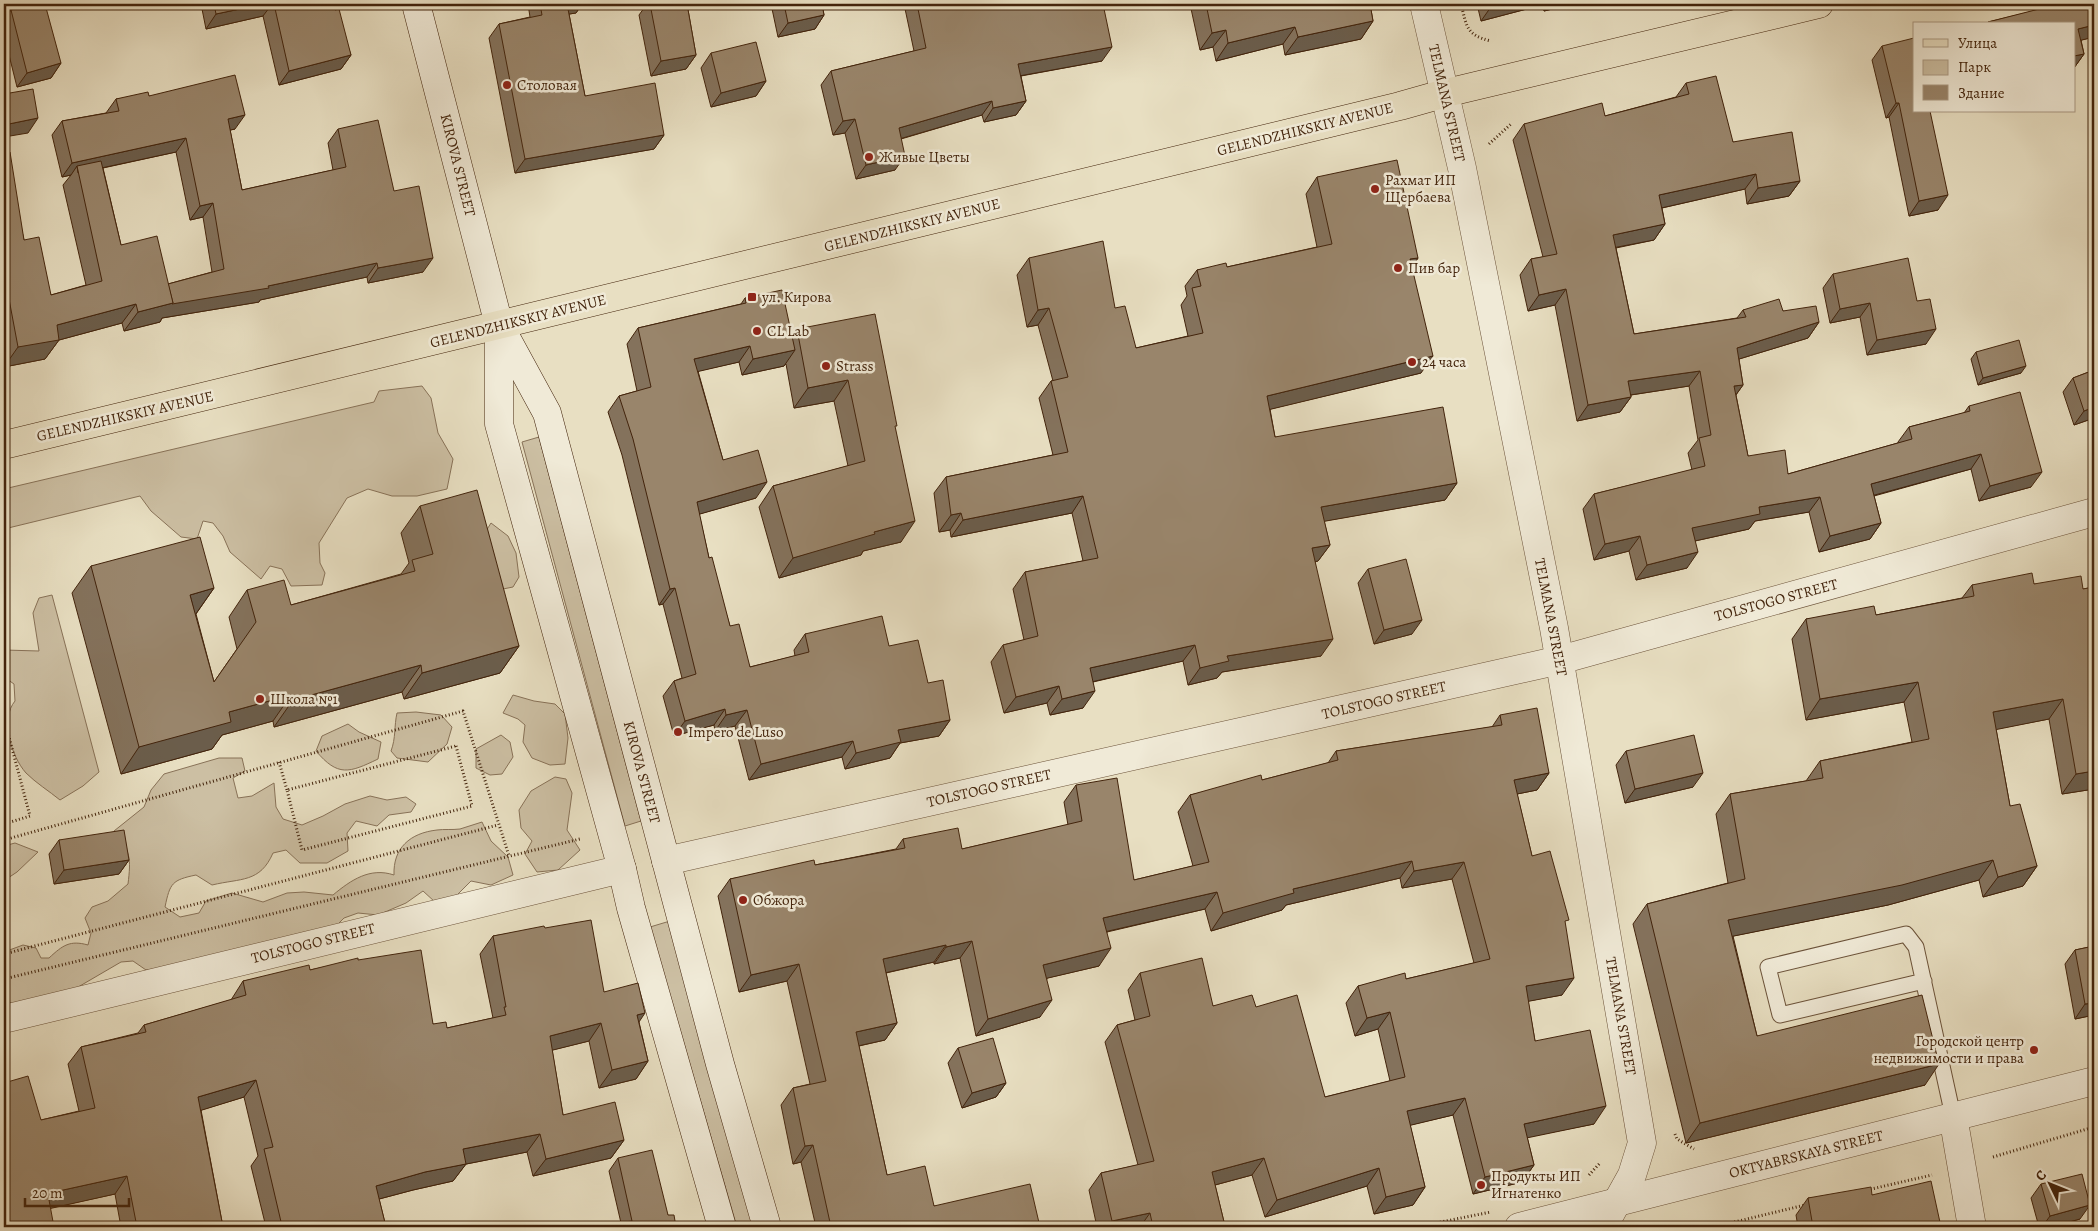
<svg xmlns="http://www.w3.org/2000/svg" width="2098" height="1231" viewBox="0 0 2098 1231" font-family="Alegreya,serif">
  <style>
    .green { fill: #ccbfa3; stroke: #887258 }
    .lines { fill: none; stroke-linecap: round; stroke-linejoin: round }
    .service-casing { stroke: #6c533a; stroke-width: 17 }
    .minor-casing { stroke: #6c533a; stroke-width: 29 }
    .secondary-casing { stroke: #43240c; stroke-width: 29 }
    .primary-casing { stroke: #43240c; stroke-width: 29 }
    .path { stroke: #43240c; stroke-width: 3; stroke-dasharray: 1 2.5; stroke-linecap: butt }
    .service { stroke: #f0ead7; stroke-width: 15 }
    .minor { stroke: #f0ead7; stroke-width: 28 }
    .secondary { stroke: #f0ead7; stroke-width: 28 }
    .primary { stroke: #e8dfc2; stroke-width: 28 }
    .wall { fill: #84725c; stroke: #43240c; fill-rule: evenodd }
    .shaded-wall { fill: #6b5d4b; stroke: #43240c }
    .building { fill: #99856b; stroke: #43240c }
    .poi-dot { fill: #8f2418; stroke: #f0ead7; stroke-width: 2 }
    .labels { text-anchor: middle; dominant-baseline: central; stroke-width: 5; stroke-linejoin: round; paint-order: stroke }
    .poi-label { font-size: 15px; fill: #43240c; stroke: #f0ead7; text-anchor: start }
    .street-label { font-size: 15px; fill: #43240c; stroke: #f0ead7 }
  </style>
  <rect width="100%" height="100%" fill="#e8dfc2"/>
  <filter id="stains"><feTurbulence type="fractalNoise" baseFrequency=".004" numOctaves="4"/><feColorMatrix values="0 0 0 0 .2 0 0 0 0 .09 0 0 0 0 .02 0 0 0 .5 -.17"/></filter>
  <radialGradient id="worn" r=".72"><stop offset=".6" stop-color="#630" stop-opacity="0"/><stop offset="1" stop-color="#630" stop-opacity=".3"/></radialGradient>
  <g class="green">
    <polygon points="422,386 431,398 438,433 453,459 447,489 417,496 392,496 368,489 347,498 319,543 320,563 325,573 322,585 291,586 282,569 270,566 261,579 230,552 223,536 213,523 203,521 197,539 181,537 151,511 140,496 4,529 4,489 374,402 379,391"/>
    <polygon points="539,437 641,821 625,826 522,442"/>
    <polygon points="491,523 508,536 516,553 519,577 513,587 493,591 478,544"/>
    <path d="M52,595L99,772L83,786L60,800C49,791 36,783 26,773C11,756 0,719 15,701L14,684L4,677V650L39,651L33,613L39,598Z"/>
    <polygon points="513,695 534,701 555,704 565,714 568,738 565,764 550,765 532,758 523,742 525,725 518,719 503,713"/>
    <path d="M416,712L441,715L452,727L447,744L428,762L397,758L391,751C396,738 394,726 397,713Z"/>
    <path d="M348,724L359,732L381,742L378,759C349,773 338,777 316,751L322,736Z"/>
    <polygon points="501,735 510,742 513,757 502,774 490,775 476,768 476,749"/>
    <path d="M219,758H242L245,771L233,778L238,798L252,796L274,783L276,807L283,819L302,825L323,816L345,804L370,796L387,800L406,797L416,804L411,812L389,815L377,826L356,821L347,833L348,851L327,863H300L286,850L273,853C260,883 241,878 212,885L196,875C172,880 170,883 165,907L180,917L199,913L206,901L232,893L263,902L287,893L304,892L333,895C351,880 370,867 394,875C393,848 410,833 437,830C444,829 452,830 460,829C467,827 475,824 482,822L491,841L508,857L513,875L491,885L471,881L457,895L435,902L423,891L406,903L378,915L358,913L344,918L311,951L146,970L133,961L121,962L73,990L15,1007L4,997V952L23,945L36,948L41,958H49C63,945 70,940 88,945L91,933L85,918L92,907L108,901L128,884C131,859 131,851 114,831L144,807L151,790L164,774Z"/>
    <polygon points="555,777 566,779 572,793 567,830 580,850 558,870 537,872 525,854 532,841 521,828 519,810 531,791"/>
    <polygon points="15,843 38,852 17,872 5,880 4,846"/>
    <polygon points="670,921 756,1227 737,1227 650,927"/>
  </g>
  <g class="lines">
    <defs>
      <polyline id="service" points="1924,981 1780,1015 1768,967 1906,934 1916,947 1953,1116"/>
      <g id="minor">
        <polyline points="1424,4 1462,168 1554,628 1642,1143 1632,1175 1603,1227"/>
        <polyline points="666,861 1560,660 2094,512"/>
        <polyline points="4,1019 622,869"/>
        <polyline points="1953,1116 1972,1227"/>
        <polyline points="1519,1227 2094,1081"/>
      </g>
      <g id="secondary">
        <polyline points="416,4 499,325 547,413 720,1064 767,1227"/>
        <polyline points="499,329 499,424 622,869 631,908 722,1227"/>
      </g>
      <polyline id="primary" points="4,445 1400,106 1446,93 1819,4"/>
    </defs>
    <use href="#service" class="service-casing"/>
    <use href="#minor" class="minor-casing"/>
    <use href="#secondary" class="secondary-casing"/>
    <use href="#primary" class="primary-casing"/>
    <g class="path">
      <path d="M1461,4C1467,27 1466,35 1491,41"/>
      <polyline points="1489,144 1511,124"/>
      <polyline points="4,718 30,816 4,824"/>
      <polygon points="456,746 472,806 302,850 287,790"/>
      <polyline points="279,762 287,790"/>
      <polyline points="4,840 463,711 509,856"/>
      <polyline points="4,954 498,825"/>
      <polyline points="4,979 580,839"/>
      <polyline points="1675,1134 1677,1139 1694,1149"/>
      <polyline points="1993,1157 2094,1127"/>
      <polyline points="1589,1175 1600,1163"/>
      <polyline points="1867,1190 1932,1175"/>
      <polyline points="1416,1227 1491,1212"/>
      <polyline points="1714,1227 1805,1205"/>
    </g>
    <use href="#service" class="service"/>
    <use href="#minor" class="minor"/>
    <use href="#secondary" class="secondary"/>
    <use href="#primary" class="primary"/>
  </g>
  <g class="wall">
    <polygon points="201,4 333,4 351,55 341,69 279,85 263,16 206,29"/>
    <polygon points="528,4 582,4 576,13 569,14 585,96 664,135 654,149 515,173 489,38 499,24 530,17"/>
    <polygon points="647,4 687,4 696,55 686,69 651,76 639,15"/>
    <polygon points="771,4 822,4 824,15 815,29 778,37"/>
    <polygon points="904,4 1036,4 1037,5 1102,61 1021,76 1026,101 1016,115 984,122 982,115 901,139 895,170 856,179 845,133 833,135 821,85 831,71 914,51"/>
    <polygon points="1190,4 1370,4 1373,21 1361,39 1285,55 1283,44 1216,61 1213,47 1200,50"/>
    <polygon points="1477,4 1573,4 1544,11 1542,5 1481,21"/>
    <polygon points="2042,4 2094,4 2094,37 2081,40 2084,54 2074,68 2074,24 1987,24 1988,22 2038,10"/>
    <polygon points="11,10 61,63 51,78 17,87 4,35 4,21"/>
    <polygon points="1882,46 1938,210 1909,216 1889,117 1886,118 1872,60"/>
    <polygon points="711,53 766,81 756,96 711,107 701,68"/>
    <polygon points="1686,83 1733,142 1800,181 1789,196 1747,204 1745,189 1662,208 1665,224 1654,240 1616,248 1634,334 1737,318 1743,310 1783,311 1819,322 1808,338 1739,359 1743,385 1736,395 1748,456 1788,474 1898,443 1898,442 1909,427 1964,413 1969,406 2031,487 1979,501 1971,469 1874,496 1881,523 1870,539 1819,552 1809,512 1755,521 1749,529 1695,541 1687,568 1636,580 1629,551 1594,560 1583,509 1594,494 1692,470 1688,453 1698,440 1689,386 1631,395 1631,397 1620,412 1577,421 1555,305 1528,311 1520,275 1531,259 1543,257 1513,140 1524,124 1605,116 1676,97"/>
    <path d="M149,96L235,129L230,130L242,190L333,170L328,143L338,129L394,191L423,272L368,283L367,277L260,300L259,302L162,318L160,322L124,331L122,323L59,340L45,359L4,367V153L24,240L51,295L86,285L63,185L71,175L62,177L52,135L62,121L106,113L116,99ZM176,152L190,220L203,217L212,272L168,284L121,245L103,168Z"/>
    <polygon points="1317,177 1418,258 1412,267 1421,373 1270,409 1275,437 1457,483 1445,500 1324,521 1330,545 1318,561 1315,562 1321,656 1222,672 1217,678 1188,685 1183,661 1093,682 1083,708 1050,715 1047,703 1004,713 991,662 1003,645 1024,640 1013,589 1025,572 1083,561 1072,513 951,537 950,530 939,532 934,493 946,477 1053,455 1039,398 1051,381 1053,381 1038,325 1027,327 1017,275 1029,258 1115,308 1136,348 1188,336 1181,305 1187,296 1185,286 1197,270 1227,267 1317,247 1306,194"/>
    <polygon points="1833,274 1917,301 1926,344 1867,355 1860,317 1830,323 1823,288"/>
    <polygon points="745,298 792,336 797,329 895,428 901,542 863,551 861,555 779,578 759,507 773,486 848,466 834,401 794,408 786,364 784,366 742,375 739,362 698,371 723,460 756,498 699,514 709,558 730,626 750,667 795,656 794,650 805,634 889,646 928,683 950,720 939,736 900,743 890,758 845,769 842,757 749,780 735,726 715,731 714,725 674,736 663,696 674,681 682,678 663,604 659,605 622,455 608,412 619,396 637,391 627,344 638,328 741,304"/>
    <polygon points="1976,352 2021,373 1978,385 1971,359"/>
    <polygon points="2094,370 2094,418 2074,425 2063,392 2073,378"/>
    <polygon points="420,506 519,646 500,673 404,699 402,692 274,727 273,721 222,735 212,749 121,774 72,593 91,566 214,588 196,614 214,682 237,649 229,617 247,590 291,605 401,574 409,563 401,533"/>
    <polygon points="1368,569 1412,634 1374,644 1358,583"/>
    <polygon points="2034,584 2083,589 2094,587 2094,789 2062,794 2049,719 1996,729 2010,806 2037,866 2023,886 1983,897 1979,880 1888,905 1733,936 1757,1036 1925,1085 1686,1143 1633,924 1647,904 1728,883 1716,814 1730,794 1806,781 1820,761 1912,742 1904,702 1806,720 1792,639 1806,619 1876,615 1962,598 1972,585"/>
    <polygon points="1500,715 1549,773 1537,790 1517,794 1532,856 1565,925 1562,995 1528,1001 1535,1041 1594,1124 1527,1137 1534,1165 1522,1182 1473,1194 1453,1115 1410,1125 1425,1187 1413,1205 1374,1214 1367,1186 1265,1217 1252,1175 1215,1185 1224,1222 1220,1227 1097,1227 1089,1190 1101,1173 1138,1165 1105,1042 1117,1025 1135,1020 1128,990 1140,973 1213,1006 1256,1007 1325,1097 1390,1081 1378,1029 1355,1036 1346,1003 1358,986 1406,979 1474,963 1452,879 1402,888 1400,878 1286,905 1282,910 1211,931 1205,909 1107,932 1099,966 1047,978 1040,1017 976,1036 960,958 934,964 934,962 886,973 897,1023 885,1040 859,1046 887,1175 934,1206 1040,1227 816,1227 801,1162 793,1164 781,1105 793,1088 810,1084 787,981 739,992 718,896 730,879 815,865 896,849 903,839 962,849 1068,825 1064,802 1076,785 1134,880 1193,866 1178,812 1190,795 1262,780 1328,763 1336,751 1492,727"/>
    <polygon points="1626,751 1693,787 1625,803 1616,765"/>
    <polygon points="59,840 129,860 119,874 54,884 49,854"/>
    <polygon points="545,928 604,992 639,1022 648,1061 636,1079 599,1088 589,1041 552,1050 563,1115 624,1140 611,1158 533,1176 527,1152 466,1164 453,1181 413,1190 379,1199 386,1227 266,1227 251,1166 258,1156 244,1097 201,1110 223,1227 121,1227 115,1194 50,1208 4,1227 41,1120 79,1111 68,1064 81,1047 138,1033 144,1025 231,1000 243,981 310,970 358,960 433,1024 447,1028 493,1018 480,954 493,936"/>
    <polygon points="2094,946 2094,1015 2075,1019 2065,964 2075,950"/>
    <polygon points="958,1048 1006,1083 996,1097 962,1108 948,1063"/>
    <polygon points="618,1158 668,1215 676,1227 601,1227 603,1225 621,1223 609,1171"/>
    <polygon points="2041,1184 2080,1219 2051,1227 2039,1227 2031,1198"/>
    <polygon points="1872,1195 1941,1227 1798,1227 1796,1215 1808,1198"/>
  </g>
  <g class="shaded-wall">
    <polygon points="264,4 272,4 263,16 206,29 216,14"/>
    <polygon points="564,4 582,4 576,13 556,16"/>
    <polygon points="1493,4 1543,4 1542,5 1481,21"/>
    <polygon points="1549,4 1573,4 1544,11"/>
    <polygon points="824,15 815,29 778,37 788,23"/>
    <polygon points="1373,21 1361,39 1285,55 1298,37"/>
    <polygon points="2094,25 2094,37 2074,42 2078,29"/>
    <polygon points="1295,27 1283,44 1216,61 1228,43"/>
    <polygon points="1226,30 1213,47 1200,50 1212,33"/>
    <polygon points="1112,47 1102,61 1008,78 1018,64"/>
    <polygon points="2084,54 2074,68 2074,56"/>
    <polygon points="351,55 341,69 279,85 289,71"/>
    <polygon points="696,55 686,69 651,76 661,61"/>
    <polygon points="61,63 51,78 17,87 27,73"/>
    <polygon points="766,81 756,96 711,107 721,93"/>
    <polygon points="992,101 982,115 889,142 899,128"/>
    <polygon points="1026,101 1016,115 984,122 993,108"/>
    <polygon points="1896,103 1899,103 1889,117 1886,118"/>
    <polygon points="245,115 235,129 218,133 228,119"/>
    <polygon points="38,118 28,133 4,137 4,125"/>
    <polygon points="855,119 845,133 833,135 843,121"/>
    <polygon points="664,135 654,149 515,173 525,159"/>
    <polygon points="186,138 176,152 78,173 77,166 71,175 62,177 72,163"/>
    <polygon points="905,156 895,170 856,179 866,165"/>
    <polygon points="1756,174 1745,189 1648,211 1659,195"/>
    <polygon points="1800,181 1789,196 1747,204 1758,188"/>
    <polygon points="1948,195 1938,210 1909,216 1919,201"/>
    <polygon points="213,203 203,217 190,220 200,206"/>
    <polygon points="1665,224 1654,240 1602,250 1613,235"/>
    <polygon points="433,258 423,272 368,283 378,268"/>
    <polygon points="1418,258 1407,274 1410,259"/>
    <polygon points="377,263 367,277 260,300 259,302 162,318 160,322 124,331 138,312 173,303 268,286"/>
    <polygon points="1566,289 1555,305 1528,311 1539,295"/>
    <polygon points="1870,303 1860,317 1830,323 1840,309"/>
    <polygon points="136,304 122,323 59,340 45,359 4,367 18,347 57,325"/>
    <polygon points="1049,308 1038,325 1027,327 1038,310"/>
    <polygon points="1819,322 1808,338 1726,363 1737,348"/>
    <polygon points="1936,329 1926,344 1867,355 1877,340"/>
    <polygon points="750,346 739,362 683,375 694,359"/>
    <polygon points="795,350 784,366 742,375 753,359"/>
    <polygon points="1433,356 1421,373 1255,413 1267,396"/>
    <polygon points="2026,366 2021,373 1978,385 1983,378"/>
    <polygon points="1700,371 1689,386 1617,397 1628,381"/>
    <polygon points="848,380 834,401 794,408 808,388"/>
    <polygon points="1743,385 1732,400 1734,386"/>
    <polygon points="1631,397 1620,412 1577,421 1588,405"/>
    <polygon points="2094,407 2094,418 2074,425 2084,411"/>
    <polygon points="1981,454 1971,469 1860,499 1871,484"/>
    <polygon points="2042,472 2031,487 1979,501 1990,486"/>
    <polygon points="767,482 756,498 686,518 697,502"/>
    <polygon points="1457,483 1445,500 1309,524 1321,507"/>
    <polygon points="1083,496 1072,513 951,537 963,520"/>
    <polygon points="1820,497 1809,512 1755,521 1749,529 1681,544 1692,528 1759,507"/>
    <polygon points="961,513 950,530 939,532 951,515"/>
    <polygon points="915,521 901,542 863,551 861,555 779,578 793,558 874,532"/>
    <polygon points="1881,523 1870,539 1819,552 1830,536"/>
    <polygon points="1640,536 1629,551 1594,560 1605,544"/>
    <polygon points="1330,545 1318,561 1300,564 1312,548"/>
    <polygon points="1698,552 1687,568 1636,580 1647,565"/>
    <polygon points="214,588 195,615 190,595"/>
    <polygon points="675,588 663,604 659,605 670,589"/>
    <polygon points="1422,620 1412,634 1374,644 1384,630"/>
    <polygon points="1333,639 1321,656 1222,672 1217,678 1188,685 1200,668 1227,656"/>
    <polygon points="1195,645 1183,661 1078,685 1090,668"/>
    <polygon points="519,646 500,673 404,699 422,673"/>
    <polygon points="421,665 402,692 274,727 293,700"/>
    <polygon points="1918,682 1904,702 1806,720 1820,699"/>
    <polygon points="1059,686 1047,703 1004,713 1016,697"/>
    <polygon points="1095,691 1083,708 1050,715 1062,699"/>
    <polygon points="291,695 273,721 222,735 212,749 121,774 139,747 229,712"/>
    <polygon points="2063,699 2049,719 1979,733 1993,712"/>
    <polygon points="725,709 714,725 674,736 685,721"/>
    <polygon points="747,710 735,726 715,731 726,715"/>
    <polygon points="950,720 939,736 900,743 890,758 845,769 856,753 898,730"/>
    <polygon points="853,741 842,757 749,780 761,764"/>
    <polygon points="2094,771 2094,789 2062,794 2076,774"/>
    <polygon points="1549,773 1537,790 1502,797 1514,780"/>
    <polygon points="1703,773 1693,787 1625,803 1635,789"/>
    <polygon points="129,860 119,874 54,884 64,870"/>
    <polygon points="1993,860 1979,880 1888,905 1714,940 1728,920"/>
    <polygon points="1412,861 1400,878 1286,905 1282,910 1211,931 1223,913 1293,889"/>
    <polygon points="1464,862 1452,879 1402,888 1414,871"/>
    <polygon points="2037,866 2023,886 1983,897 1998,877"/>
    <polygon points="1217,892 1205,909 1091,935 1103,918"/>
    <polygon points="972,941 960,958 934,964 946,947"/>
    <polygon points="946,945 934,962 871,976 883,959"/>
    <polygon points="1111,948 1099,966 1031,982 1043,965"/>
    <polygon points="799,964 787,981 739,992 751,975"/>
    <polygon points="1574,978 1562,995 1514,1004 1526,986"/>
    <polygon points="1052,1000 1040,1017 976,1036 988,1019"/>
    <polygon points="2094,1003 2094,1015 2075,1019 2085,1004"/>
    <polygon points="1390,1012 1378,1029 1355,1036 1367,1018"/>
    <polygon points="645,1013 633,1031 637,1015"/>
    <polygon points="601,1023 589,1041 537,1054 550,1036"/>
    <polygon points="897,1023 885,1040 844,1049 856,1032"/>
    <polygon points="648,1061 636,1079 599,1088 612,1070"/>
    <polygon points="1939,1064 1925,1085 1686,1143 1700,1123"/>
    <polygon points="256,1080 244,1097 186,1115 198,1097"/>
    <polygon points="1006,1083 996,1097 962,1108 972,1093"/>
    <polygon points="1465,1098 1453,1115 1395,1129 1407,1111"/>
    <polygon points="1606,1106 1594,1124 1512,1141 1524,1124"/>
    <polygon points="540,1134 527,1152 451,1167 463,1149"/>
    <polygon points="624,1140 611,1158 533,1176 546,1159"/>
    <polygon points="813,1145 801,1162 793,1164 805,1146"/>
    <polygon points="1264,1158 1252,1175 1200,1189 1212,1172"/>
    <polygon points="466,1164 453,1181 413,1190 364,1203 376,1186 425,1172"/>
    <polygon points="1534,1165 1522,1182 1473,1194 1485,1177"/>
    <polygon points="1379,1168 1367,1186 1265,1217 1277,1200"/>
    <polygon points="127,1176 115,1194 48,1209 36,1217 54,1192"/>
    <polygon points="1425,1187 1413,1205 1374,1214 1386,1197"/>
    <polygon points="2090,1205 2080,1219 2051,1227 2042,1227 2050,1216"/>
    <polygon points="1150,1213 1140,1227 1107,1227 1112,1221"/>
    <polygon points="1224,1222 1220,1227 1203,1227"/>
    <polygon points="867,1225 865,1227 853,1227"/>
  </g>
  <g class="building">
    <polygon points="36,4 45,4 61,63 27,73 11,10"/>
    <polygon points="214,4 264,4 216,14"/>
    <polygon points="274,4 333,4 335,10 339,9 351,55 289,71"/>
    <polygon points="540,4 567,4 585,96 655,83 664,135 525,159 499,24 542,15"/>
    <polygon points="650,4 687,4 696,55 661,61"/>
    <polygon points="784,4 822,4 824,15 788,23"/>
    <polygon points="917,4 1036,4 1037,5 1040,4 1103,4 1112,47 1018,64 1026,101 993,108 992,101 899,128 905,156 866,165 855,119 843,121 831,71 926,48"/>
    <polygon points="1206,4 1370,4 1373,21 1298,37 1295,27 1228,43 1226,30 1212,33"/>
    <polygon points="2042,4 2094,4 2094,25 2078,29 2084,54 2074,56 2074,24 1988,24 1988,22 2043,8"/>
    <polygon points="1914,38 1914,111 1930,111 1948,195 1919,201 1899,103 1896,103 1882,46"/>
    <polygon points="756,42 766,81 721,93 711,53"/>
    <polygon points="235,75 245,115 228,119 242,190 346,167 338,129 378,120 394,191 419,186 433,258 378,268 377,263 268,286 269,288 172,304 173,303 168,284 224,269 213,203 200,206 186,138 72,163 62,121 119,111 116,99 148,92 149,96"/>
    <polygon points="1716,76 1733,142 1792,132 1800,181 1758,188 1756,174 1659,195 1665,224 1613,235 1634,334 1746,317 1743,310 1779,299 1783,311 1816,306 1819,322 1737,348 1743,385 1734,386 1748,456 1785,450 1788,474 1912,439 1909,427 1970,411 1969,406 2020,392 2042,472 1990,486 1981,454 1871,484 1881,523 1830,536 1820,497 1759,507 1760,514 1692,528 1698,552 1647,565 1640,536 1605,544 1594,494 1705,466 1699,438 1711,435 1700,371 1628,381 1631,397 1588,405 1566,289 1539,295 1531,259 1557,254 1524,124 1602,103 1605,116 1689,94 1686,83"/>
    <polygon points="33,89 38,118 4,125 4,94"/>
    <polygon points="10,152 24,240 39,237 51,295 102,281 77,166 101,161 121,245 157,236 173,303 138,312 136,304 57,325 59,340 18,347 6,283 5,283 4,278 4,153"/>
    <polygon points="1397,160 1418,258 1410,259 1433,356 1267,396 1275,437 1443,407 1457,483 1321,507 1330,545 1312,548 1333,639 1227,656 1229,661 1200,668 1195,645 1090,668 1095,691 1062,699 1059,686 1016,697 1003,645 1038,636 1025,572 1098,558 1083,496 963,520 961,513 951,515 946,477 1068,452 1051,381 1068,377 1049,308 1038,310 1029,258 1103,241 1115,308 1125,306 1136,348 1203,333 1192,288 1201,286 1197,270 1226,263 1227,267 1332,244 1317,177"/>
    <polygon points="1908,258 1917,301 1930,299 1936,329 1877,340 1870,303 1840,309 1833,274"/>
    <polygon points="782,290 795,350 753,359 750,346 694,359 723,460 758,450 767,482 697,502 709,558 712,557 730,626 739,624 750,667 809,652 805,634 882,616 889,646 918,640 928,683 943,680 950,720 898,730 901,742 856,753 853,741 761,764 747,710 726,715 725,709 685,721 674,681 696,674 675,588 670,589 633,439 619,396 651,387 638,328 746,303 745,298"/>
    <polygon points="875,314 897,426 895,426 915,521 874,532 875,534 793,558 773,486 865,461 848,380 808,388 797,329"/>
    <polygon points="2019,340 2026,366 1983,378 1976,352"/>
    <polygon points="2094,370 2094,407 2084,411 2073,378"/>
    <polygon points="477,490 519,646 422,673 421,665 293,700 291,695 229,712 231,722 139,747 91,566 200,537 214,588 190,595 214,682 256,622 247,590 284,580 291,605 415,571 412,560 433,554 420,506"/>
    <polygon points="1406,559 1422,620 1384,630 1368,569"/>
    <polygon points="2032,573 2034,584 2081,576 2083,589 2094,587 2094,771 2076,774 2063,699 1993,712 2010,806 2020,804 2037,866 1998,877 1993,860 1902,885 1728,920 1757,1036 1922,995 1939,1064 1700,1123 1647,904 1745,879 1730,794 1823,778 1820,761 1929,739 1918,682 1820,699 1806,619 1874,606 1876,615 1974,596 1972,585"/>
    <polygon points="1537,708 1549,773 1514,780 1532,856 1550,851 1569,920 1565,921 1574,978 1526,986 1535,1041 1590,1030 1606,1106 1524,1124 1534,1165 1485,1177 1465,1098 1407,1111 1425,1187 1386,1197 1379,1168 1277,1200 1264,1158 1212,1172 1224,1222 1203,1227 1153,1227 1150,1213 1112,1221 1101,1173 1154,1161 1117,1025 1150,1016 1140,973 1202,958 1213,1006 1252,995 1256,1007 1297,995 1325,1097 1405,1077 1390,1012 1367,1018 1358,986 1405,973 1406,979 1490,959 1464,862 1414,871 1412,861 1293,889 1294,893 1223,913 1217,892 1103,918 1111,948 1043,965 1052,1000 988,1019 972,941 946,947 946,945 883,959 897,1023 856,1032 887,1175 925,1166 934,1206 1030,1184 1040,1227 867,1227 867,1225 853,1227 831,1227 813,1145 805,1146 793,1088 826,1081 799,964 751,975 730,879 814,860 815,865 905,848 903,839 958,828 962,849 1082,821 1076,785 1117,778 1134,880 1209,862 1190,795 1261,775 1262,780 1338,760 1336,751 1502,725 1500,715"/>
    <polygon points="1694,735 1703,773 1635,789 1626,751"/>
    <polygon points="124,830 129,860 64,870 59,840"/>
    <polygon points="591,920 604,992 638,983 645,1013 637,1015 648,1061 612,1070 601,1023 550,1036 563,1115 615,1102 624,1140 546,1159 540,1134 463,1149 466,1164 425,1172 376,1186 386,1227 276,1227 282,1226 264,1149 273,1147 256,1080 198,1097 223,1227 137,1227 127,1176 54,1192 55,1198 49,1200 54,1227 4,1227 4,1083 28,1076 41,1120 95,1108 81,1047 146,1032 144,1025 246,995 243,981 309,965 310,970 358,958 358,960 421,950 433,1024 446,1022 447,1028 506,1015 504,1007 506,1007 493,936 544,926 545,928"/>
    <polygon points="2094,946 2094,1003 2085,1004 2075,950"/>
    <polygon points="993,1038 1006,1083 972,1093 958,1048"/>
    <polygon points="652,1150 668,1215 674,1215 676,1227 603,1227 603,1225 632,1221 618,1158"/>
    <polygon points="2082,1174 2090,1205 2050,1216 2041,1184"/>
    <polygon points="1931,1181 1941,1227 1813,1227 1808,1198 1871,1187 1872,1195"/>
  </g>
  <g class="poi-dot">
    <circle cx="507" cy="85" r="5"/>
    <circle cx="869" cy="157" r="5"/>
    <circle cx="1375" cy="189" r="5"/>
    <circle cx="1398" cy="268" r="5"/>
    <rect x="747" y="292" width="10" height="10" rx="2.5"/>
    <circle cx="757" cy="331" r="5"/>
    <circle cx="1412" cy="362" r="5"/>
    <circle cx="826" cy="366" r="5"/>
    <circle cx="260" cy="699" r="5"/>
    <circle cx="678" cy="732" r="5"/>
    <circle cx="743" cy="900" r="5"/>
    <circle cx="2034" cy="1050" r="5"/>
    <circle cx="1481" cy="1185" r="5"/>
  </g>
  <g class="labels">
    <g class="poi-label">
      <text x="517" y="85">Столовая</text>
      <text x="879" y="157">Живые Цветы</text>
      <text x="1385" y="180">Рахмат ИП<tspan x="1385" dy="17">Щербаева</tspan></text>
      <text x="1408" y="268">Пив бар</text>
      <text x="762" y="297">ул. Кирова</text>
      <text x="767" y="331">CL Lab</text>
      <text x="1422" y="362">24 часа</text>
      <text x="836" y="366">Strass</text>
      <text x="270" y="699">Школа №1</text>
      <text x="688" y="732">Impero de Luso</text>
      <text x="753" y="900">Обжора</text>
      <text x="2024" y="1041" text-anchor="end">Городской центр<tspan x="2024" dy="17">недвижимости и права</tspan></text>
      <text x="1491" y="1176">Продукты ИП<tspan x="1491" dy="17">Игнатенко</tspan></text>
    </g>
    <g class="street-label">
      <text transform="translate(1447 103) rotate(77)">TELMANA STREET</text>
      <text transform="translate(1305 129) rotate(-14)">GELENDZHIKSKIY AVENUE</text>
      <text transform="translate(458 165) rotate(76)">KIROVA STREET</text>
      <text transform="translate(912 225) rotate(-14)">GELENDZHIKSKIY AVENUE</text>
      <text transform="translate(518 321) rotate(-14)">GELENDZHIKSKIY AVENUE</text>
      <text transform="translate(125 416) rotate(-13)">GELENDZHIKSKIY AVENUE</text>
      <text transform="translate(1776 600) rotate(-15)">TOLSTOGO STREET</text>
      <text transform="translate(1551 617) rotate(79)">TELMANA STREET</text>
      <text transform="translate(1384 700) rotate(-13)">TOLSTOGO STREET</text>
      <text transform="translate(642 772) rotate(75)">KIROVA STREET</text>
      <text transform="translate(989 788) rotate(-13)">TOLSTOGO STREET</text>
      <text transform="translate(313 943) rotate(-14)">TOLSTOGO STREET</text>
      <text transform="translate(1621 1016) rotate(80)">TELMANA STREET</text>
      <text transform="translate(1806 1154) rotate(-14)">OKTYABRSKAYA STREET</text>
    </g>
  </g>
  <rect width="2098" height="1231" fill="none" stroke="#e8dfc2" stroke-width="20"/>
  <rect x="5" y="5" width="2088" height="1221" fill="none" stroke="#43240c" stroke-width="2.5"/>
  <rect x="10" y="10" width="2078" height="1211" fill="none" stroke="#43240c"/>
  <rect x="1913" y="22" width="162" height="90" fill="#f0ead7" stroke="#ab9b86"/>
  <rect x="1923" y="39" width="25" height="8" fill="#e8dfc2" stroke="#ab9b86"/>
  <text x="1958" y="48" font-size="15" fill="#43240c">Улица</text>
  <rect x="1923" y="60" width="25" height="15" fill="#ccbfa3" stroke="#ab9b86"/>
  <text x="1958" y="72" font-size="15" fill="#43240c">Парк</text>
  <rect x="1923" y="85" width="25" height="15" fill="#99856b" stroke="#ab9b86"/>
  <text x="1958" y="98" font-size="15" fill="#43240c">Здание</text>
  <g transform="translate(2050 1184) rotate(313)" stroke="#f0ead7" stroke-width="4" paint-order="stroke">
  <path d="M0-4L9 19L0 12L-9 19Z" fill="#43240c"/>
  <text y="-8" font-size="14" font-weight="bold" text-anchor="middle" fill="#43240c">С</text>
  </g>
  <path d="M25 1198v8h104v-8" fill="none" stroke="#43240c" stroke-width="2.5"/>
  <text x="32" y="1198" font-size="15" fill="#43240c" stroke="#f0ead7" stroke-width="4" paint-order="stroke">20 m</text>
  <rect width="100%" height="100%" filter="url(#stains)"/>
  <rect width="100%" height="100%" fill="url(#worn)"/>
</svg>
